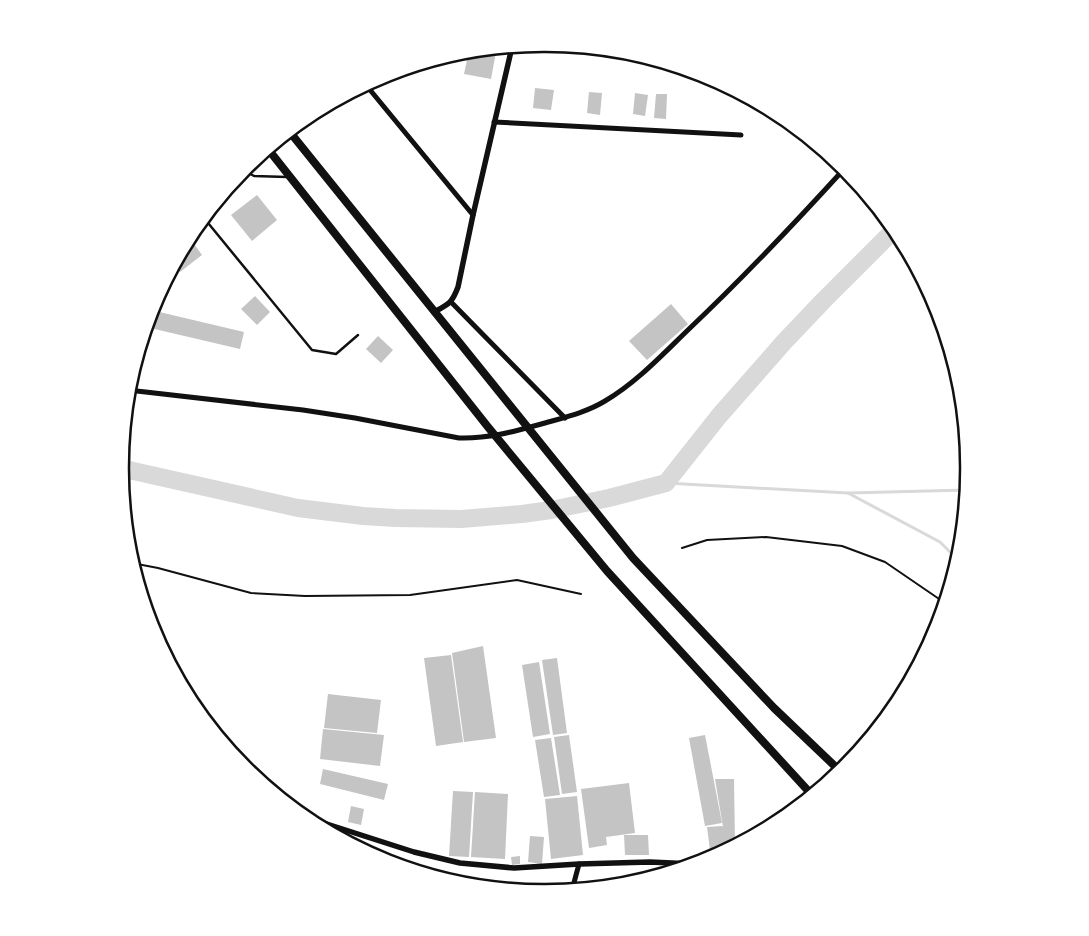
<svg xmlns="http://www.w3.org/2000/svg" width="1089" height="936" viewBox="0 0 1089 936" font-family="Manrope,sans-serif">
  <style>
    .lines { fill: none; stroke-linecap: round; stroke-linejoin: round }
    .stream { stroke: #d9d9d9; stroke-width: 3 }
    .river { stroke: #d9d9d9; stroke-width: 18 }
    .building { fill: #c4c4c4 }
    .path { stroke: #111; stroke-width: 2 }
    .service { stroke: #111; stroke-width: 2.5 }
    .minor { stroke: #111; stroke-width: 5 }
    .tertiary { stroke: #111; stroke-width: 5.5 }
    .trunk { stroke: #111; stroke-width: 8 }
    .rim { fill: none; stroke: #111; stroke-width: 2.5 }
  </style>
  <rect width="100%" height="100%" fill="#fff"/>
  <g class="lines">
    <g class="stream">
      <polyline points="666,483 848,493 967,490"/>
      <polyline points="848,493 940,542 958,560"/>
    </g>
    <polyline class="river" points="120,468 298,508 363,516 395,518 461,519 522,514 551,510 609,498 666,483 719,416 784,342 823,301 895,229"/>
  </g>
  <g class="building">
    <polygon points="485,50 496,52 491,79 464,74 469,51"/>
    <polygon points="535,88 554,90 551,110 533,108"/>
    <polygon points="589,92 602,93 600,115 587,113"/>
    <polygon points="635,93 648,95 645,116 633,114"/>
    <polygon points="656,94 667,94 666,119 654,118"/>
    <polygon points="257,195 277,220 252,241 231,215"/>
    <polygon points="189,237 202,255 180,272 174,265"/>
    <polygon points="255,296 270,312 257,325 241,309"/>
    <polygon points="671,304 688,324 647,360 629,341"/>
    <polygon points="151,310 244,332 240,349 146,327"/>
    <polygon points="378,336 393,350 381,363 366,349"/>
    <polygon points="483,646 496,738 464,742 452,653"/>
    <polygon points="451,655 463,742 436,746 424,658"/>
    <polygon points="557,658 567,733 553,735 542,660"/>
    <polygon points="539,662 550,734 533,737 522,665"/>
    <polygon points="328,694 381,700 377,733 324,728"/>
    <polygon points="323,729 384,735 380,766 320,759"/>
    <polygon points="569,735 577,792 562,794 554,737"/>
    <polygon points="705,735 722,823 705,826 689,738"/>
    <polygon points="551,738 560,795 544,797 535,740"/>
    <polygon points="323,769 388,784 384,800 320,784"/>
    <polygon points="715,779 734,779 735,845 711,858 707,827 722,826 723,827"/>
    <polygon points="629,783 635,833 606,837 607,845 589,848 581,789"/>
    <polygon points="453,791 473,792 469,857 449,856"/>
    <polygon points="475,792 508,794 505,859 471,857"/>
    <polygon points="577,796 583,855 551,859 545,799"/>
    <polygon points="351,806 364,809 361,825 348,822"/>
    <polygon points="624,835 648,835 649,855 625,855"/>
    <polygon points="530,836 544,837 542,864 528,862"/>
    <polygon points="520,856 520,864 512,865 511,857"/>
  </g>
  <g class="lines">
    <g class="path">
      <polyline points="165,283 166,285"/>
      <polyline points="682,548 707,540 766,537 842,546 885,562 945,603"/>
      <polyline points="132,563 158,568 251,593 305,596 410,595 517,580 581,594"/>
    </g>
    <g class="service">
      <polyline points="243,170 254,176 287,177"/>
      <polyline points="204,218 312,350 336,354 358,335"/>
    </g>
    <g class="minor">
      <polyline points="527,45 624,52"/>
      <polyline points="366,85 473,215"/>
      <polyline points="494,122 741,135"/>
      <polyline points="451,302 565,418"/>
      <path d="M128,390L303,410L355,418L459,438C489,439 516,431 545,423C566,417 587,412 605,401C636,383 663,354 689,329C743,278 794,224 845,168"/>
      <polyline points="572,890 579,864"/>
    </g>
    <g class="tertiary">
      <path d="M434,312C449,304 452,303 458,287L473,215L512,47"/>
      <polyline points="305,817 414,852 460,863 514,868 579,864 650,862 694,864"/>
    </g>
    <g class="trunk">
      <polyline points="289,131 633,558 774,708 840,771"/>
      <polyline points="268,149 488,427 607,571 812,795"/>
    </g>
  </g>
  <path d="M0 0H1089V936H0ZM544 52H545A415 415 0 0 1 960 467V469A415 415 0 0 1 545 884H544A415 415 0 0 1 129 469V467A415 415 0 0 1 544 52Z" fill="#fff" fill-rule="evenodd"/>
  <path class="rim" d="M544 52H545A415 415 0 0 1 960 467V469A415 415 0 0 1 545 884H544A415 415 0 0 1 129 469V467A415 415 0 0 1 544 52Z"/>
</svg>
